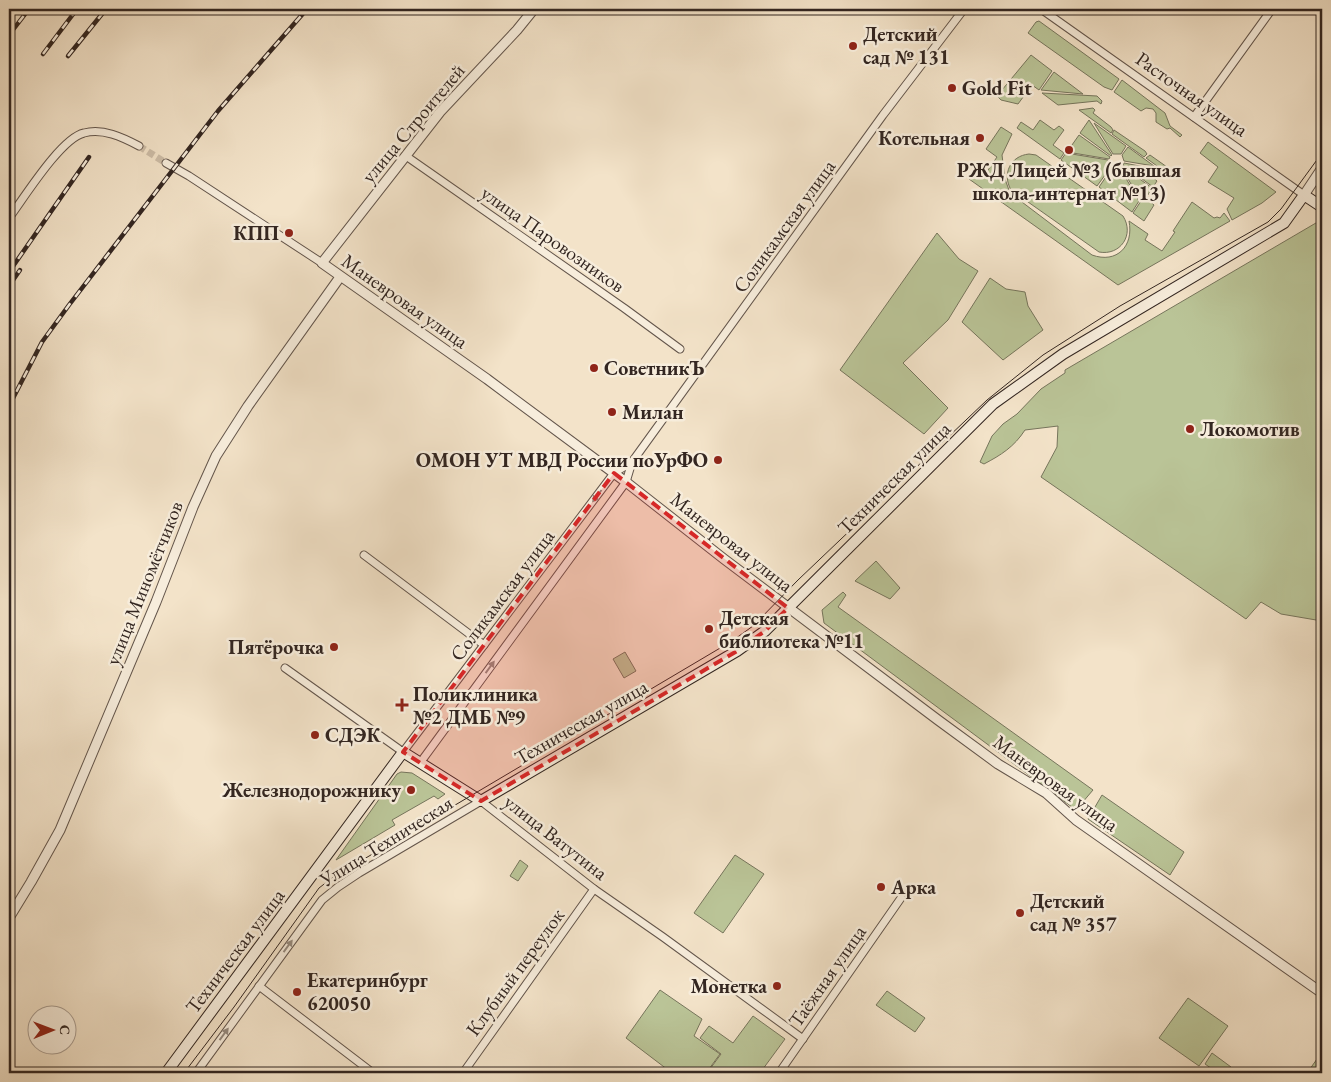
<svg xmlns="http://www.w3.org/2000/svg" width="1331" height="1082" viewBox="0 0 1331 1082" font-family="'EB Garamond',serif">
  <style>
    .green { fill: #bac497; stroke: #76755c }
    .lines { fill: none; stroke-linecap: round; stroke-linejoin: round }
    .minor-tunnel { stroke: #cdbda7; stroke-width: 7; stroke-dasharray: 7 3.5; stroke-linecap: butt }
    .minor-casing { stroke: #63554b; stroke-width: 9 }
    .tertiary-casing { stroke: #63554b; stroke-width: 11 }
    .secondary-casing { stroke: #332621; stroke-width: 12 }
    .minor { stroke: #f7eddc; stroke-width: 7 }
    .tertiary { stroke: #f7eddc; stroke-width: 9 }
    .secondary { stroke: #f7eddc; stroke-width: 10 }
    .tram { stroke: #332621; stroke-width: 1 }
    .rail-casing { stroke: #332621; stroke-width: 4.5 }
    .rail { stroke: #f7eddc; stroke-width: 2.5; stroke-dasharray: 8; stroke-linecap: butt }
    .oneway { fill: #958a7e }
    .marked { fill: #d62828; fill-opacity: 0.2; stroke: #d62828; stroke-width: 4; stroke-dasharray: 10 6; stroke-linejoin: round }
    .poi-dot { fill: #8f2418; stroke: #f7eddc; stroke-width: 2 }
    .labels { text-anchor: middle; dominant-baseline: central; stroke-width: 5; stroke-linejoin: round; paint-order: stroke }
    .poi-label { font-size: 20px; font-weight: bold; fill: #332621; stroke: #f7eddc; text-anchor: start }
    .street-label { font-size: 20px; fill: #332621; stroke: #f7eddc }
  </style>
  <rect width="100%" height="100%" fill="#f3e3c9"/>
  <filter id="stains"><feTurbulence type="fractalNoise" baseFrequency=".004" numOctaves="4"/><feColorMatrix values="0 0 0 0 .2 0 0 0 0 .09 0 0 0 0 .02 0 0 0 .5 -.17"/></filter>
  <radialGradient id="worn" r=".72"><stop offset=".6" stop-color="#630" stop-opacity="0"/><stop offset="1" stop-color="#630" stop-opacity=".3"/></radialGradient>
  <g class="green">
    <polygon points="1039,21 1119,79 1112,90 1104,87 1028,33 1036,22"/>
    <polygon points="1031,55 1052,71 1039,90 1032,85 1018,104 1001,100 997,96"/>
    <polygon points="1054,72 1083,94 1041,90"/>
    <polygon points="1122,80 1165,113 1170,126 1182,135 1180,137 1170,128 1167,129 1156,122 1156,113 1153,109 1146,108 1141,111 1114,92"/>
    <polygon points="1042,93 1097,96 1102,101 1101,104 1097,101 1058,105"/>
    <polygon points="1093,108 1095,110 1093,113 1111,127 1113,130 1111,133 1079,110"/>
    <polygon points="1040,120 1054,130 1059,126 1064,130 1053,145 1064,153 1060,159 1017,128 1021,122 1033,130"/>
    <polygon points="1089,120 1112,155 1111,156 1080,133"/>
    <polygon points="1094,123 1126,146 1121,154 1113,154"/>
    <path d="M1001,127L1012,134L1002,155L1005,179L1010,193L1092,255C1117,264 1134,246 1129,221L1148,234L1145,240L1162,251L1175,232L1173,231L1192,202L1214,218L1217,217L1220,218L1224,213L1230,221L1118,285L969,179L974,172L980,170L986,173L997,157L986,149Z"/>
    <polygon points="1114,130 1145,151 1147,154 1144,157 1112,134"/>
    <polygon points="1079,135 1110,157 1109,159 1067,152"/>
    <polygon points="1208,142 1276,192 1262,203 1232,220 1227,209 1234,198 1208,182 1218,167 1200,153"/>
    <polygon points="1128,147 1154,166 1124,161 1122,155"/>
    <polygon points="1066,153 1108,160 1111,167 1097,186 1061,160"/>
    <path d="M1029,154L1036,155L1123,216C1135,235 1120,256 1099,252L1011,190C1002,174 1010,156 1029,154Z"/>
    <polygon points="1150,155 1167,167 1164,171 1146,158"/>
    <polygon points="1124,163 1155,169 1150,175 1157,181 1153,187 1123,165"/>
    <polygon points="1122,166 1152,188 1146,198 1154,205 1144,221 1133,213 1141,201 1121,167"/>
    <polygon points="1112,168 1115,169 1120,168 1139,201 1132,212 1099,187"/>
    <path d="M1321,220L1322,221V621L1281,614L1261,602L1246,619L1041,477L1057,447L1058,426L1025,430C1014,447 1001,455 984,464L980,462L992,436L1003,424L1017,414L1041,389L1065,373V370Z"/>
    <polygon points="937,233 959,259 978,271 948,320 903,363 948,408 924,434 840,370"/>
    <polygon points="990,278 1006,289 1025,292 1028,306 1043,330 1003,360 962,322"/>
    <polygon points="876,561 900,588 890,599 855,581"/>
    <polygon points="843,592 846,595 838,607 1093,790 1076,810 824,623 822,610"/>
    <polygon points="625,652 636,671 624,678 613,659"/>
    <polygon points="401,772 412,773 445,794 438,799 434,796 392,820 395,825 336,860 397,774"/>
    <polygon points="1102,795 1184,852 1170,875 1088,819"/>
    <polygon points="735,855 764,874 723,933 694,913"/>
    <polygon points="520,860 528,866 518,881 510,876"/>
    <polygon points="660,990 702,1019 694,1036 720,1054 706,1073 672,1073 626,1038"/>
    <polygon points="887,991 925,1018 915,1032 876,1005"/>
    <polygon points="1188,998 1228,1026 1199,1066 1159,1038"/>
    <polygon points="753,1016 785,1039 760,1073 707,1073 721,1054 700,1038 709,1026 733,1043"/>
    <polygon points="1322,1052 1322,1073 1307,1073"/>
    <polygon points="1212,1053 1231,1067 1227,1073 1218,1073 1205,1064"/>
  </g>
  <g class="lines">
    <polyline class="minor-tunnel" points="139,146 166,163"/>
    <defs>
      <g id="minor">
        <polyline points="1041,9 1304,195"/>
        <polyline points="1194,117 1272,9"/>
        <polyline points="406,156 624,308 680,349"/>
        <polyline points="166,163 189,176 322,263"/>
        <path d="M9,218C24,198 61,138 84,133C103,128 122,137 139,146"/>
        <polyline points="364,555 484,645"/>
        <polyline points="285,668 403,752 614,473 632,462"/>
        <polyline points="420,763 626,482 632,462 883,115 964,9"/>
        <polyline points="259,986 373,1073"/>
        <polyline points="196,1073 322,900 338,887 359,873 481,801 594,889 663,937 803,1039"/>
        <polyline points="463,1073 594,889"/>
        <polyline points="779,1073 901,898"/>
      </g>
      <g id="tertiary">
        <polyline points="534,9 517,30 440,112 322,263 487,379 626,482 724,559 938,720 998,764 1046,793 1076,820 1322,993"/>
        <polyline points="1304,195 1322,168"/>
        <polyline points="9,918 31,882 60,830 156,602 193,507 216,456 248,406 340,277"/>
      </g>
      <polyline id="secondary" points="166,1073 403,752 481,801 737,651 765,631 993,404 1063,354 1284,223 1304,195 1322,207"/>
    </defs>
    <use href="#minor" class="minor-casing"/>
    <use href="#tertiary" class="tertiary-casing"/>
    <use href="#secondary" class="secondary-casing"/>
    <use href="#minor" class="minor"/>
    <use href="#tertiary" class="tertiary"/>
    <use href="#secondary" class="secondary"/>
    <polyline class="tram" points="184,1073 234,1007 319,888 332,878 732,641 753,626 798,580 987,400 1043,355 1120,306 1268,222 1281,209 1322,153"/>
    <defs>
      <g id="rail">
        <polyline points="9,35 29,9"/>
        <polyline points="43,54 77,9"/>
        <polyline points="68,56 106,9"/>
        <polyline points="9,272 89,157"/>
        <polyline points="9,286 20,270"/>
        <polyline points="9,406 42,342 69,305 218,111 307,9"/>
      </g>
    </defs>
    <use href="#rail" class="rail-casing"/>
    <use href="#rail" class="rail"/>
  </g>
  <defs><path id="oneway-solid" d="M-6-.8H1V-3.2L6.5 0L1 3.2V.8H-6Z" transform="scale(1.25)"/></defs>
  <g class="oneway">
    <use href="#oneway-solid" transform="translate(597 496) rotate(127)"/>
    <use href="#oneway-solid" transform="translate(490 667) rotate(-54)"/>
    <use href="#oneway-solid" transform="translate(288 946) rotate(-54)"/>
    <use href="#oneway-solid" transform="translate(224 1034) rotate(-54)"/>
  </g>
  <path class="marked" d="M614,473L788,608L765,631L737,651L481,801L403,752Z"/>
  <g class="poi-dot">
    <circle cx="853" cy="46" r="5"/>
    <circle cx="952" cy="88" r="5"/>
    <circle cx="980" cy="138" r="5"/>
    <circle cx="1069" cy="150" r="5"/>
    <circle cx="289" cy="233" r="5"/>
    <circle cx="594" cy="368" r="5"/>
    <circle cx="612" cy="412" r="5"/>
    <circle cx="1190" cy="429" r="5"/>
    <circle cx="718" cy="460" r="5"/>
    <circle cx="709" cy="629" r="5"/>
    <circle cx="334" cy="647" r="5"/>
    <path d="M399.5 697.5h5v5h5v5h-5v5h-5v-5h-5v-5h5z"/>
    <circle cx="315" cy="735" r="5"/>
    <circle cx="411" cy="790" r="5"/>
    <circle cx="881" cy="887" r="5"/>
    <circle cx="1020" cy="913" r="5"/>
    <circle cx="777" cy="986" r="5"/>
    <circle cx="297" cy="992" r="5"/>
  </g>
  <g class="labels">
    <g class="poi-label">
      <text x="863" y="34">Детский<tspan x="863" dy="23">сад № 131</tspan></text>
      <text x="962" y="88">Gold Fit</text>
      <text x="970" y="138" text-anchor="end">Котельная</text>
      <text x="1069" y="170" text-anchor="middle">РЖД Лицей №3 (бывшая<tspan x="1069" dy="23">школа-интернат №13)</tspan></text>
      <text x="279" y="233" text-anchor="end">КПП</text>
      <text x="604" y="368">СоветникЪ</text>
      <text x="622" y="412">Милан</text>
      <text x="1200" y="429">Локомотив</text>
      <text x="708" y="460" text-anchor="end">ОМОН УТ МВД России поУрФО</text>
      <text x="719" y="618">Детская<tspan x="719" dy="23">библиотека №11</tspan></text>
      <text x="324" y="647" text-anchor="end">Пятёрочка</text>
      <text x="413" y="694">Поликлиника<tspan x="413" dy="23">№2 ДМБ №9</tspan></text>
      <text x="325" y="735">СДЭК</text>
      <text x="401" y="790" text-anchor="end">Железнодорожнику</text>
      <text x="891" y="887">Арка</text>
      <text x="1030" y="901">Детский<tspan x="1030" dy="23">сад № 357</tspan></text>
      <text x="307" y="980">Екатеринбург<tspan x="307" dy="23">620050</tspan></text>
      <text x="767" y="986" text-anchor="end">Монетка</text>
    </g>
    <g class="street-label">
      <text transform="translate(1192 94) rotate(35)">Расточная улица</text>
      <text transform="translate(413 123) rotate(-50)">улица Строителей</text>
      <text transform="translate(784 226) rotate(-54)">Соликамская улица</text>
      <text transform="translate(553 239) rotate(35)">улица Паровозников</text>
      <text transform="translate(405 301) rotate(35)">Маневровая улица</text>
      <text transform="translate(894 478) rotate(-45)">Техническая улица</text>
      <text transform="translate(732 542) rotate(38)">Маневровая улица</text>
      <text transform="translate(144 583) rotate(-68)">улица Миномётчиков</text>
      <text transform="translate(502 595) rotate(-53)">Соликамская улица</text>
      <text transform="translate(581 722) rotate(-30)">Техническая улица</text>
      <text transform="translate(1056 783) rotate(36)">Маневровая улица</text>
      <text transform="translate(556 837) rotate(38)">улица Ватутина</text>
      <text transform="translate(386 841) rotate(-32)">Улица Техническая</text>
      <text transform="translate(235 951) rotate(-53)">Техническая улица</text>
      <text transform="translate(515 972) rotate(-54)">Клубный переулок</text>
      <text transform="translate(827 976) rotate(-55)">Таёжная улица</text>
    </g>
  </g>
  <rect width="1331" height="1082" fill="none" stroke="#f3e3c9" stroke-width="30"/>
  <rect x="10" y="10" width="1311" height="1062" fill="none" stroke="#332621" stroke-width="2.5"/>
  <rect x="15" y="15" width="1301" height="1052" fill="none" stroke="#332621"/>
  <g transform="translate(52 1030) rotate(89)"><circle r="24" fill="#f7eddc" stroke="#a99d91"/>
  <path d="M0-4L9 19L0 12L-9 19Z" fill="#8f2418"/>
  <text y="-8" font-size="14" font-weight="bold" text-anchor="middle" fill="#332621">С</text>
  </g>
  <rect width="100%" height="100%" filter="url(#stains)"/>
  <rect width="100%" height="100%" fill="url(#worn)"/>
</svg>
